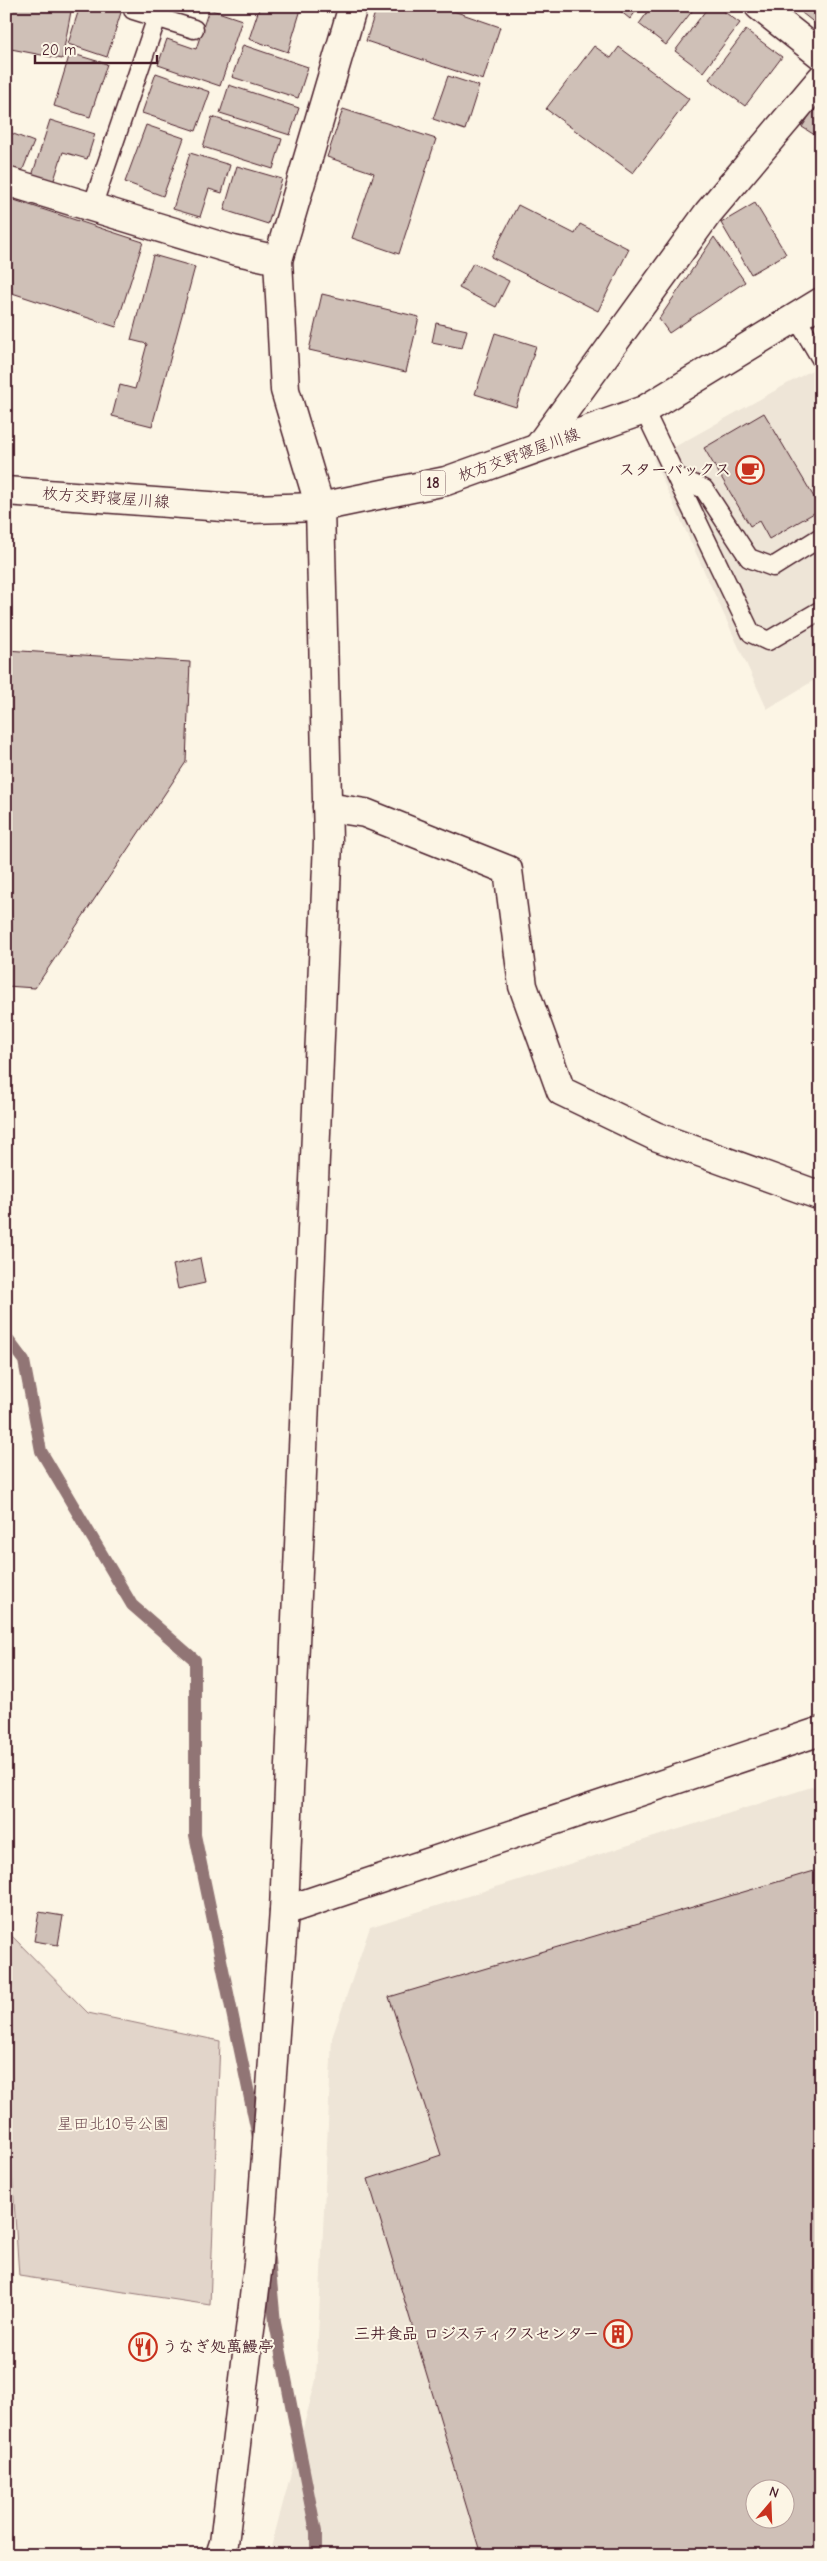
<svg xmlns="http://www.w3.org/2000/svg" width="827" height="2561" viewBox="0 0 827 2561" font-family="'Comic Neue','Klee One',sans-serif">
  <style>
    .built { fill: #eee5d7; fill-rule: evenodd }
    .green { fill: #e2d5ca; stroke: #967a7a }
    .lines { fill: none; stroke-linecap: round; stroke-linejoin: round }
    .stream { stroke: #917474; stroke-width: 12 }
    .building { fill: #cfc0b7; stroke: #4a1f2b; fill-rule: evenodd }
    .service-casing { stroke: #4a1f2b; stroke-width: 21 }
    .minor-casing { stroke: #4a1f2b; stroke-width: 31 }
    .tertiary-casing { stroke: #4a1f2b; stroke-width: 31 }
    .primary-casing { stroke: #4a1f2b; stroke-width: 31 }
    .service { stroke: #fcf5e5; stroke-width: 18 }
    .minor { stroke: #fcf5e5; stroke-width: 28 }
    .tertiary { stroke: #fcf5e5; stroke-width: 28 }
    .primary { stroke: #fcf5e5; stroke-width: 28 }
    .labels { text-anchor: middle; dominant-baseline: central; stroke-width: 4; stroke-linejoin: round; paint-order: stroke }
    .shield { fill: #fcf5e5; stroke: #7f5f63; stroke-width: 1 }
    .shield-label { font-size: 15px; font-weight: bold; fill: #4a1f2b }
    .street-label { font-size: 16px; fill: #4a1f2b; stroke: #fcf5e5 }
    .poi-label { font-size: 16px; font-weight: bold; fill: #4a1f2b; stroke: #fcf5e5; text-anchor: end }
    .park-label { font-size: 16px; fill: #704c53; stroke: #fcf5e5 }
  </style>
  <rect width="100%" height="100%" fill="#fcf5e5"/>
  <filter id="ink" filterUnits="userSpaceOnUse"><feTurbulence type="fractalNoise" baseFrequency=".02" numOctaves="2"/><feDisplacementMap in="SourceGraphic" scale="10" xChannelSelector="R" yChannelSelector="G"/><feConvolveMatrix kernelMatrix="1 2 1 2 8 2 1 2 1" color-interpolation-filters="sRGB"/></filter>
  <g filter="url(#ink)">
    <g class="built">
      <polygon points="821,365 821,676 767,709 653,459"/>
      <path d="M821,1784V2555H269L316,2380L332,2038L370,1927ZM754,2488H784V2518H754Z"/>
    </g>
    <polygon class="green" points="6,1930 88,2013 220,2041 210,2305 19,2276 6,2081"/>
    <g class="lines">
      <g class="stream">
        <polyline points="6,1337 24,1361 41,1451 132,1605 195,1660 195,1835 258,2137"/>
        <polyline points="269,2259 275,2323 316,2532 316,2555"/>
      </g>
    </g>
    <g class="building">
      <polygon points="6,6 72,6 62,59 6,48"/>
      <polygon points="80,6 123,6 107,57 68,44"/>
      <polygon points="260,6 302,6 288,52 249,39"/>
      <polygon points="377,6 439,6 500,27 483,80 366,41"/>
      <polygon points="614,6 640,6 630,19"/>
      <polygon points="652,6 696,6 666,45 639,24"/>
      <polygon points="709,6 716,6 740,23 703,72 675,51"/>
      <polygon points="807,6 821,6 821,28 802,13"/>
      <polygon points="209,9 242,20 220,86 158,65 167,39 196,49"/>
      <polygon points="746,30 782,57 745,106 709,79"/>
      <polygon points="243,45 308,67 298,98 232,77"/>
      <polygon points="594,46 611,58 619,47 689,99 633,173 546,109"/>
      <polygon points="70,53 107,64 90,117 54,106"/>
      <polygon points="156,73 210,92 196,131 142,113"/>
      <polygon points="448,76 479,86 465,130 433,119"/>
      <polygon points="229,85 299,108 290,135 220,113"/>
      <polygon points="821,98 821,139 802,127"/>
      <polygon points="343,109 436,139 399,254 352,238 374,173 327,157"/>
      <polygon points="212,117 282,139 273,169 203,147"/>
      <polygon points="50,120 95,134 87,159 63,152 53,183 32,176"/>
      <polygon points="146,125 184,138 163,196 125,182"/>
      <polygon points="6,131 34,142 21,174 6,168"/>
      <polygon points="190,153 230,165 222,193 209,189 200,217 173,209"/>
      <polygon points="237,166 282,179 268,224 224,210"/>
      <polygon points="8,198 143,242 116,327 6,291"/>
      <polygon points="755,203 786,254 751,274 721,223"/>
      <polygon points="518,205 575,234 580,224 629,249 598,311 491,257"/>
      <polygon points="714,237 745,282 669,333 659,319"/>
      <polygon points="153,255 195,267 152,426 112,416 120,385 135,389 147,344 131,340"/>
      <polygon points="473,263 509,281 496,307 459,288"/>
      <polygon points="322,294 419,317 406,372 309,350"/>
      <polygon points="436,323 467,330 462,348 432,342"/>
      <polygon points="495,333 536,346 516,407 475,394"/>
      <polygon points="764,413 821,509 769,539 759,521 750,526 704,448"/>
      <polygon points="6,650 190,662 186,762 35,988 6,986"/>
      <polygon points="200,1258 205,1283 178,1289 173,1265"/>
      <path d="M821,1869V2555H481L368,2179L441,2155L389,1997ZM754,2488H784V2518H754Z"/>
      <polygon points="39,1912 63,1916 58,1945 34,1941"/>
    </g>
    <g class="lines">
      <defs>
        <g id="service">
          <polyline points="133,10 194,29"/>
          <polyline points="92,207 157,17"/>
          <polyline points="796,317 821,359"/>
          <polyline points="644,410 751,633 768,641 821,610"/>
          <polyline points="676,476 704,489 749,558 773,567 821,537"/>
        </g>
        <g id="minor">
          <polyline points="759,6 821,55"/>
          <polyline points="6,181 233,250 278,260"/>
          <polyline points="539,446 708,213 821,79"/>
          <polyline points="320,507 285,390 278,260 353,6"/>
          <polyline points="327,807 365,813 508,870 523,986 561,1091 655,1136 821,1196"/>
        </g>
        <g id="tertiary">
          <polyline points="284,1911 328,841 320,507"/>
          <polyline points="220,2555 224,2543 258,2264 284,1911 821,1731"/>
        </g>
        <polyline id="primary" points="6,491 250,509 320,507 446,481 644,410 821,302"/>
      </defs>
      <use href="#service" class="service-casing"/>
      <use href="#minor" class="minor-casing"/>
      <use href="#tertiary" class="tertiary-casing"/>
      <use href="#primary" class="primary-casing"/>
      <use href="#service" class="service"/>
      <use href="#minor" class="minor"/>
      <use href="#tertiary" class="tertiary"/>
      <use href="#primary" class="primary"/>
    </g>
  </g>
  <defs>
    <symbol id="cafe-ring" viewBox="-11 -11 22 22"><circle r="9.5" fill="#fcf5e5" stroke="#c8321e" stroke-width="1.5"/><path d="M-5.5-4.5H6V0H3Q3 3.5 0 3.5H-2.5Q-5.5 3.5-5.5 0ZM3-3.2v2h1.7v-2ZM-6 4.5H4V6H-6Z" fill="#c8321e"/></symbol>
    <symbol id="building-ring" viewBox="-11 -11 22 22"><circle r="9.5" fill="#fcf5e5" stroke="#c8321e" stroke-width="1.5"/><path d="M-4-6H4V6H1V3H-1V6H-4ZM-2.5-4.3h1.7v1.8h-1.7ZM.8-4.3h1.7v1.8H.8ZM-2.5-1h1.7V.8h-1.7ZM.8-1h1.7V.8H.8Z" fill="#c8321e"/></symbol>
    <symbol id="restaurant-ring" viewBox="-11 -11 22 22"><circle r="9.5" fill="#fcf5e5" stroke="#c8321e" stroke-width="1.5"/><path d="M-5-6h1v4h1v-4h1v4h1v-4h1v5L-1.5 .5V6h-2V.5L-5-1ZM5-6V6H3V1.5H1.5Q1.5-4 5-6Z" fill="#c8321e"/></symbol>
  </defs>
  <g fill-rule="evenodd">
    <use href="#cafe-ring" x="734" y="454" width="32" height="32"/>
    <use href="#building-ring" x="602" y="2318" width="32" height="32"/>
    <use href="#restaurant-ring" x="127" y="2331" width="32" height="32"/>
  </g>
  <g class="labels">
    <rect class="shield" x="420.5" y="470.5" width="25" height="25" rx="4"/>
    <g class="shield-label">
      <text x="433" y="483">18</text>
    </g>
    <g class="street-label">
      <text transform="translate(519 455) rotate(-20)">枚方交野寝屋川線</text>
      <text transform="translate(106 498) rotate(4)">枚方交野寝屋川線</text>
    </g>
    <g class="poi-label">
      <text x="731" y="470">スターバックス</text>
      <text x="599" y="2334">三井食品 ロジスティクスセンター</text>
      <text x="162" y="2347" text-anchor="start">うなぎ処萬鰻亭</text>
    </g>
    <g class="park-label">
      <text x="113" y="2124">星田北10号公園</text>
    </g>
  </g>
  <rect width="827" height="2561" fill="none" stroke="#fcf5e5" stroke-width="25"/>
  <rect x="12" y="12" width="802" height="2536" fill="none" stroke="#4a1f2b" stroke-width="2" filter="url(#ink)"/>
  <g transform="translate(770 2504) rotate(19)"><circle r="24" fill="#fcf5e5" stroke="#b59f9b"/>
  <path d="M0-4L9 19L0 12L-9 19Z" fill="#c8321e"/>
  <text y="-8" font-size="14" font-weight="bold" text-anchor="middle" fill="#4a1f2b">N</text>
  </g>
  <path d="M35 55v8h122v-8" fill="none" stroke="#4a1f2b" stroke-width="2.5"/>
  <text x="42" y="55" font-size="15" fill="#4a1f2b" stroke="#fcf5e5" stroke-width="4" paint-order="stroke">20 m</text>
</svg>
